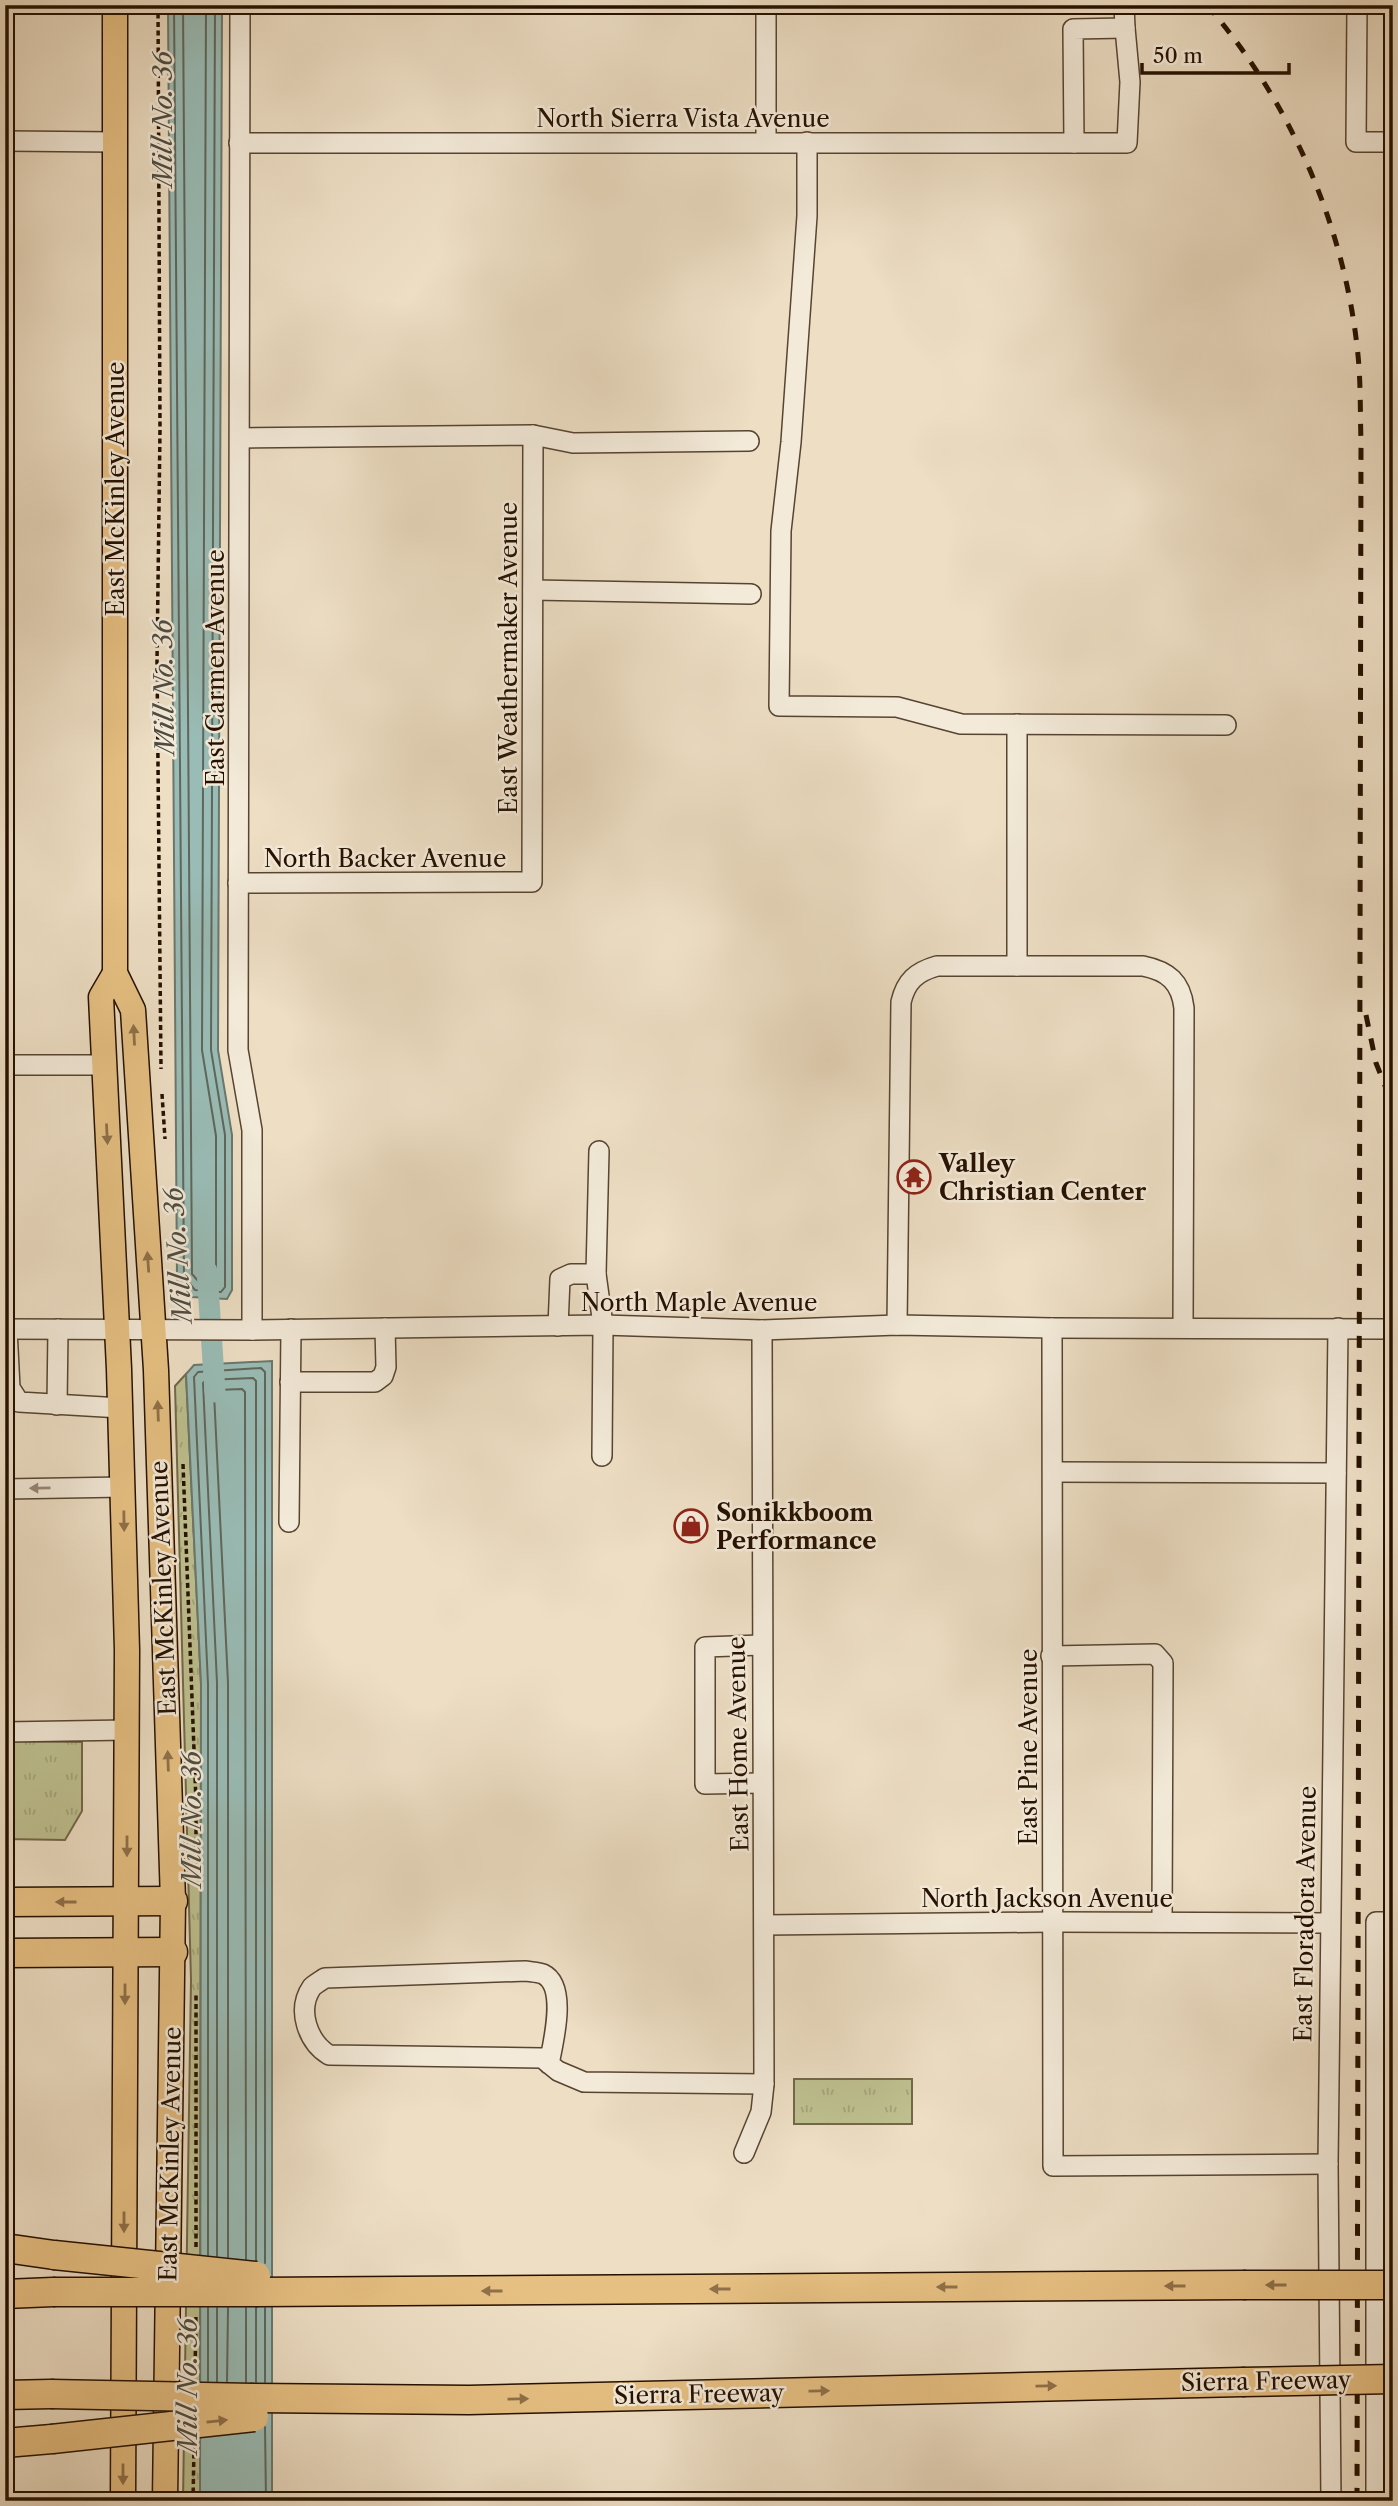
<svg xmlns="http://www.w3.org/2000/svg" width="1398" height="2506" viewBox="0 0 1398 2506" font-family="'Libre Caslon Text',serif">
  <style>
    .grass { fill: url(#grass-tufts); stroke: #726848; stroke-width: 2 }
    .water { fill: #99bcb6; stroke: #6b776d; stroke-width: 2 }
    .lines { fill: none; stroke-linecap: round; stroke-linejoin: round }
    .shore { stroke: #5f665b; stroke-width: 2 }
    .canal { stroke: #99bcb6; stroke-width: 21 }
    .minor-casing { stroke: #574431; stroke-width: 22 }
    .major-casing { stroke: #251000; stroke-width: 27 }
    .highway-casing { stroke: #251000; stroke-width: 31 }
    .path { stroke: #251000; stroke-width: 3.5; stroke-dasharray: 5 3.5; stroke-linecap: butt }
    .minor { stroke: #f3ead9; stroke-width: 19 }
    .major { stroke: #e6bf82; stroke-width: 24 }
    .highway { stroke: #e6bf82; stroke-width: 28 }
    .rail { stroke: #251000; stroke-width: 5; stroke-dasharray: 12 12; stroke-linecap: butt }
    .highway-bridge-casing { stroke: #251000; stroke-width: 31; stroke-linecap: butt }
    .highway-bridge { stroke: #e6bf82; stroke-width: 28 }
    .oneway { fill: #8f7048 }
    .oneway2 { fill: #968877 }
    .labels { text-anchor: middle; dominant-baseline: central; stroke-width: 5; stroke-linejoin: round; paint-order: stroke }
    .street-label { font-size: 24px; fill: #251000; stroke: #f3ead9 }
    .poi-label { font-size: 24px; font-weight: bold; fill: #251000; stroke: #f3ead9; text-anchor: start }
    .water-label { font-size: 26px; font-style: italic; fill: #4e4c40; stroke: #f3ead9 }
  </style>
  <defs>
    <pattern id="grass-tufts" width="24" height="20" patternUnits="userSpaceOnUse" patternTransform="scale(1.75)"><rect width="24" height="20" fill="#bec090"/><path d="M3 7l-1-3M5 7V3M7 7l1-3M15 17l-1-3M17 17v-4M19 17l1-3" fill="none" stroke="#a3a47a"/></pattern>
  </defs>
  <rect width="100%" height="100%" fill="#eddec4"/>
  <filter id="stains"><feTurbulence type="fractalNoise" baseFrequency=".00286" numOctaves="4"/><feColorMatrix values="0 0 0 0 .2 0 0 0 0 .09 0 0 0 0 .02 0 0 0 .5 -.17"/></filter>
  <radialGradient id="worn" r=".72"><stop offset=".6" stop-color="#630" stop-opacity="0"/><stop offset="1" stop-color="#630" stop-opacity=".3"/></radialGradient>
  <g class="grass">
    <polygon points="186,1374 201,1684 200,2501 183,2501 191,1980 175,1386"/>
    <polygon points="5,1741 82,1742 82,1811 65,1840 5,1839"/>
    <rect x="794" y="2079" width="118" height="45"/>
  </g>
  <g class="water">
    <polygon points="168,5 222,5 218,1050 232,1135 232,1290 227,1299 191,1297 177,1281"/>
    <polygon points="272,1361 272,2501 200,2501 201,1684 186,1374 194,1365"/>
  </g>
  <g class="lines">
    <g class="shore">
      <polyline points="174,5 184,1277 195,1290 221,1292 225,1287 225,1135 211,1050 215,5"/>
      <polyline points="183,5 192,1274 199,1282 213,1283 216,1279 216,1136 202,1050 206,5"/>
      <polyline points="208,2255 208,1684 194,1377 198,1372 261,1368 265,1372 265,2263"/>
      <polyline points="217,2256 217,1683 203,1383 206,1380 253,1378 256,1381 256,2260"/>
      <polyline points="228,2257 228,1683 214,1393 217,1390 242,1389 245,1392 246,2259"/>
      <polyline points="246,2308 246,2382"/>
      <polyline points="256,2308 256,2382"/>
      <polyline points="265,2308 265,2382"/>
      <polyline points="208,2381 208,2308"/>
      <polyline points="217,2382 217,2308"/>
      <polyline points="227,2382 228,2308"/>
      <polyline points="265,2427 266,2501"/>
    </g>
    <polyline class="canal" points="207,1271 215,1392"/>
    <defs>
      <g id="minor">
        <polyline points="240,5 238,1050 252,1130 252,1330"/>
        <polyline points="766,5 766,142"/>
        <polyline points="1357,5 1356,142 1393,142"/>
        <polyline points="5,141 115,142"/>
        <polyline points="807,142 807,216 791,442 781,531 779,706 897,707 961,724 1226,725"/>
        <polyline points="239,143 1127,143 1130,82 1125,28"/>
        <polyline points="1074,143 1073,29 1125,28 1124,5"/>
        <polyline points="241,438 533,435 573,443 749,441"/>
        <polyline points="533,590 751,594"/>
        <polyline points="238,883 532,882 533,435"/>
        <polyline points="1017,966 1017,724"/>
        <polyline points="5,1065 103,1065"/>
        <polyline points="599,1151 596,1274 603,1325 602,1456"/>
        <path d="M897,1325L901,1002C906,981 916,972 937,966H1143C1168,971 1181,982 1184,1008L1183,1328"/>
        <polyline points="558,1326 560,1279 571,1274 596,1274"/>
        <polyline points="1052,1328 1053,2166 1328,2164"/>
        <polyline points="5,1329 252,1330 603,1325 762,1330 897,1325 1052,1328 1393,1329"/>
        <polyline points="7,1329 10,1388 19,1402 121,1408"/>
        <polyline points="290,1382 375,1382 383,1376 386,1367 385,1328"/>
        <polyline points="57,1405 58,1329"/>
        <polyline points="1053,1472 1336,1473"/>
        <polyline points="5,1489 124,1487"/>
        <polyline points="289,1522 291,1329"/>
        <polyline points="761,1645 705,1647 705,1784 762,1783"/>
        <polyline points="1051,1656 1155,1654 1163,1663 1162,1922"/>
        <polyline points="5,1732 127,1730"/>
        <polyline points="764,1925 1053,1922 1329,1923"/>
        <path d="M549,2064C553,2043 568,1986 543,1974C538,1972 531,1972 526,1971L325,1978C322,1980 315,1984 312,1987C296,2010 308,2042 329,2055L542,2058L558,2071L584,2082L764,2084"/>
        <polyline points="744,2153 761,2112 764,2084 762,1330"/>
        <polyline points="1331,2501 1328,2164 1338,1328"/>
        <polyline points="1376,2501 1376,1922 1393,1922"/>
      </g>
      <g id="major">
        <polyline points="115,5 115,973 133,1010 156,1370 173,1901 165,2501"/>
        <polyline points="115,973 101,997 119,1369 127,1650 123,2501"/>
      </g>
      <g id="highway">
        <polyline points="5,1902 173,1901"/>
        <polyline points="5,1953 173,1952"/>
        <polyline points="5,2248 54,2255"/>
        <polyline points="258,2292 1243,2285"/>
        <polyline points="5,2294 53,2292"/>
        <polyline points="5,2395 51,2394"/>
        <polyline points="253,2398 469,2400 1242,2382"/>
        <polyline points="5,2443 52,2439"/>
      </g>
    </defs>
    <use href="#minor" class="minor-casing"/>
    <use href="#major" class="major-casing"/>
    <use href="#highway" class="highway-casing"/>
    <g class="path">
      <polyline points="158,5 160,429 157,662 161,1069"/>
      <polyline points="162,1094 165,1139"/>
      <polyline points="183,1464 196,1802 196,1865"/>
      <polyline points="196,2247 196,1992"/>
      <polyline points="195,2373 196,2314"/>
      <polyline points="193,2501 194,2447"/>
    </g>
    <use href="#minor" class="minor"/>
    <use href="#major" class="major"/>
    <use href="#highway" class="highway"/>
    <g class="rail">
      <path d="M1207,5C1289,100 1343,222 1357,346C1361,378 1360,410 1361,442L1357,2501"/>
      <polyline points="1366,1015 1376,1063 1393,1106"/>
    </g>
    <defs>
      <g id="highway-bridge">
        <polyline points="54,2255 256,2276"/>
        <polyline points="1243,2285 1393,2285"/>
        <polyline points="53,2292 258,2292"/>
        <polyline points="1242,2382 1393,2379"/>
        <polyline points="51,2394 253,2398"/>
        <polyline points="52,2439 254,2417"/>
      </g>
    </defs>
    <use href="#highway-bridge" class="highway-bridge-casing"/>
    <use href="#highway-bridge" class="highway-bridge"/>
  </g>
  <defs><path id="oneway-solid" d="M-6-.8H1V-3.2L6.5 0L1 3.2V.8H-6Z" transform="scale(1.75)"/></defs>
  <g class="oneway">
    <use href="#oneway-solid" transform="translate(134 1035) rotate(-93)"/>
    <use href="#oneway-solid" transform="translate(107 1134) rotate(87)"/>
    <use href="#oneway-solid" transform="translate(148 1262) rotate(-94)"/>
    <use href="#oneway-solid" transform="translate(158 1411) rotate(-92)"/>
    <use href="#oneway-solid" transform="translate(124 1521) rotate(89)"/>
    <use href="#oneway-solid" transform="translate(168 1761) rotate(-92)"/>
    <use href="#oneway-solid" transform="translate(127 1846) rotate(90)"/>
    <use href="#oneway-solid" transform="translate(66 1902) rotate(180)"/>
    <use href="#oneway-solid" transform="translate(125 1994) rotate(90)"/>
    <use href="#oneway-solid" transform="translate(124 2222) rotate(90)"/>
    <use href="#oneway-solid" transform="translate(1276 2285) rotate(180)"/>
    <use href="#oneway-solid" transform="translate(1175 2286) rotate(180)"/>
    <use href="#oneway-solid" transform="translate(947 2287) rotate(180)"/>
    <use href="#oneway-solid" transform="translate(720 2289) rotate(180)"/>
    <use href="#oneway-solid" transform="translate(492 2291) rotate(180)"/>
    <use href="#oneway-solid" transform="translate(1046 2386) rotate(-1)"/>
    <use href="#oneway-solid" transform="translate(819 2391) rotate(-1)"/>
    <use href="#oneway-solid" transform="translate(518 2399) rotate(-1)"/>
    <use href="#oneway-solid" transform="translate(217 2421) rotate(-6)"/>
    <use href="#oneway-solid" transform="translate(123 2474) rotate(90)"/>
  </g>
  <use class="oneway2" href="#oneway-solid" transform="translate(40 1488) rotate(179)"/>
  <defs>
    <symbol id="temple-ring" viewBox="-11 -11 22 22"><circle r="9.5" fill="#f3ead9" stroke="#8f2418" stroke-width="1.5"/><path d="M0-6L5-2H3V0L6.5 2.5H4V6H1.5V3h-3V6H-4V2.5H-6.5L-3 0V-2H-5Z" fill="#8f2418"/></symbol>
    <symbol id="shop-ring" viewBox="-11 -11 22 22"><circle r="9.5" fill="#f3ead9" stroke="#8f2418" stroke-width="1.5"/><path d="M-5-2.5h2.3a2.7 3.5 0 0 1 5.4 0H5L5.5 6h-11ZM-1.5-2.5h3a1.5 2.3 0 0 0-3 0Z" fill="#8f2418"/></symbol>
  </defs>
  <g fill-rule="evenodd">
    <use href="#temple-ring" x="895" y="1158" width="38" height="38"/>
    <use href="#shop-ring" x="672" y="1507" width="38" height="38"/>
  </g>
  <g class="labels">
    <g class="street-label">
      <text x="683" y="118">North Sierra Vista Avenue</text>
      <text transform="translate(115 489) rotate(-90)">East McKinley Avenue</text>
      <text transform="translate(508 658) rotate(-90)">East Weathermaker Avenue</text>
      <text transform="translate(215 668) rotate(-90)">East Carmen Avenue</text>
      <text x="385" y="858">North Backer Avenue</text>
      <text x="699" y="1302">North Maple Avenue</text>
      <text transform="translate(163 1588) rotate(-92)">East McKinley Avenue</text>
      <text transform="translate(738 1744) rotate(-91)">East Home Avenue</text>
      <text transform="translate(1028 1747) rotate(-90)">East Pine Avenue</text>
      <text x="1047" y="1898">North Jackson Avenue</text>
      <text transform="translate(1305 1914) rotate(-89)">East Floradora Avenue</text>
      <text transform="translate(170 2154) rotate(-89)">East McKinley Avenue</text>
      <text transform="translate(1266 2381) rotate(-1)">Sierra Freeway</text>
      <text transform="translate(699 2394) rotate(-1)">Sierra Freeway</text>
    </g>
    <g class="poi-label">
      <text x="939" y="1163">Valley<tspan x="939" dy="28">Christian Center</tspan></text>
      <text x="716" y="1512">Sonikkboom<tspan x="716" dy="28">Performance</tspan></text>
    </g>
    <g class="water-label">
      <text transform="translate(163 119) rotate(-90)">Mill No. 36</text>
      <text transform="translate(164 687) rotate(-91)">Mill No. 36</text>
      <text transform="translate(178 1255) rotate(-94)">Mill No. 36</text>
      <text transform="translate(192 1819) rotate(-90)">Mill No. 36</text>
      <text transform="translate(188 2386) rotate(-90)">Mill No. 36</text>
    </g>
  </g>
  <rect width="1398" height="2506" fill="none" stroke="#eddec4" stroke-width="28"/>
  <rect x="7" y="7" width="1384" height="2492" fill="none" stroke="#251000" stroke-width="3.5"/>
  <rect x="14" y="14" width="1370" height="2478" fill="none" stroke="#251000" stroke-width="2"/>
  <path d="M1142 63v10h147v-10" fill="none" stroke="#251000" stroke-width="3.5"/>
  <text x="1153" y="63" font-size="21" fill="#251000" stroke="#f3ead9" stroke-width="5" paint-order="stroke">50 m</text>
  <rect width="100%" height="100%" filter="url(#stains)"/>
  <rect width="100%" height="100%" fill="url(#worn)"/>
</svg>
